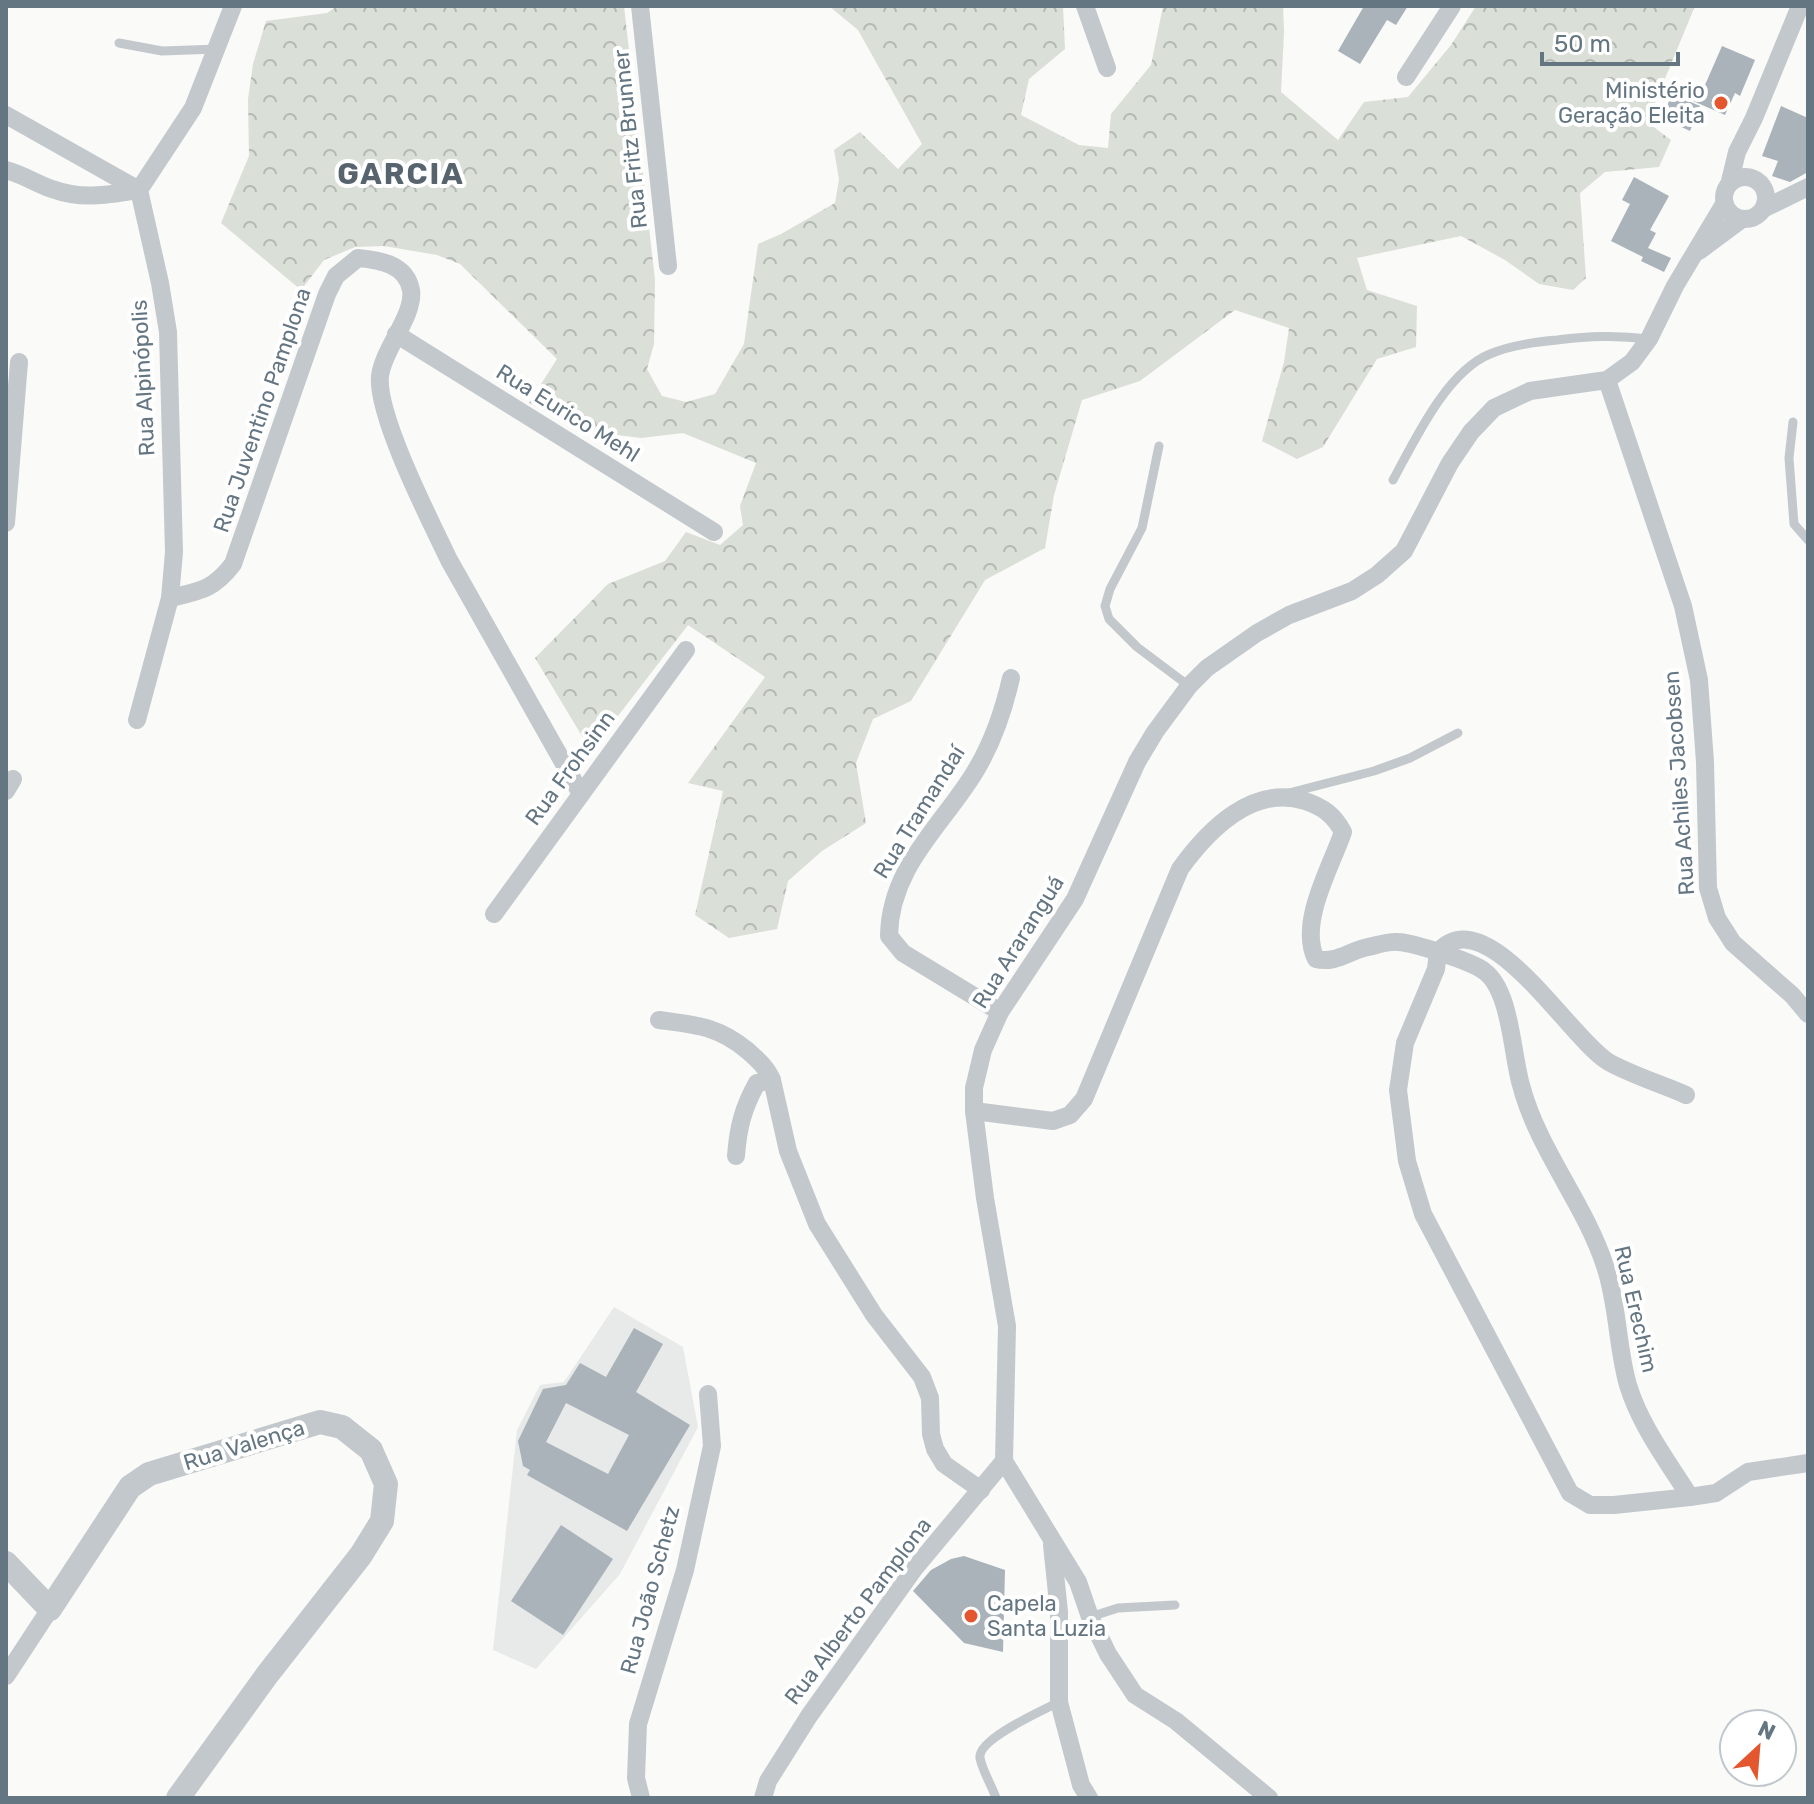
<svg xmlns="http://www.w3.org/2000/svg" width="1814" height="1804" viewBox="0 0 1814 1804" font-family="Rubik,sans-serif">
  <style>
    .built { fill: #e8e9e9 }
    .forest { fill: url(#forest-crowns) }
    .building { fill: #aab3b9; fill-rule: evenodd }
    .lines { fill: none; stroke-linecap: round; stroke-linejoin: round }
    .service { stroke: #c3c8cc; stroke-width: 9 }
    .minor { stroke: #c3c8cc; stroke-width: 18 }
    .tertiary { stroke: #c3c8cc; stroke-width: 24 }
    .poi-dot { fill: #e4572e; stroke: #fff; stroke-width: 3 }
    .labels { text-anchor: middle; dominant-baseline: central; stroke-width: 8; stroke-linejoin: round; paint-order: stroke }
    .poi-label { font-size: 22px; fill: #657683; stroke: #fff; text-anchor: end }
    .street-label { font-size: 22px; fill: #657683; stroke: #fff }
    .district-label { font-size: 30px; font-weight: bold; letter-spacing: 2px; fill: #57646e; stroke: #fff }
  </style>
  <defs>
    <pattern id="forest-crowns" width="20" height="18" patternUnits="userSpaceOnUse" patternTransform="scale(2)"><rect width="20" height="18" fill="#dadfd7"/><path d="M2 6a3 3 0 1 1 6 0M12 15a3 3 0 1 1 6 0" fill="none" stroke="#b4b9b4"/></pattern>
  </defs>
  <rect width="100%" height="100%" fill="#fafaf8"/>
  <polygon class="built" points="614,1307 683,1347 698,1427 620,1574 536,1669 493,1650 517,1430 540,1385 564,1382"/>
  <polygon class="forest" points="337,6 624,6 655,280 654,344 647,369 662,396 686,402 715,394 744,344 758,244 781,234 835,203 839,179 834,150 860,132 898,169 922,144 858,30 829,6 1063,6 1065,49 1029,79 1021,115 1079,145 1108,148 1111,114 1151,65 1163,6 1283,6 1284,32 1281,92 1338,140 1364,102 1408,97 1451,45 1476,6 1695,6 1647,122 1671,140 1659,167 1605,172 1580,193 1586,278 1573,290 1539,284 1505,260 1461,236 1357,258 1367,290 1417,306 1416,347 1377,359 1323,447 1297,459 1262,441 1284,362 1289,328 1235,310 1140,381 1082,400 1054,495 1045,548 985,580 911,701 873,719 856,763 866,823 822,851 788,881 777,929 729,938 695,915 723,791 688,783 765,677 688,625 591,751 535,658 608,584 665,561 686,532 720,545 743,525 740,506 756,463 683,433 641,438 585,431 529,403 557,359 460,264 437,255 384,246 355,247 324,260 301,290 221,223 249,156 248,99 253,64 266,21 327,13"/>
  <g class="building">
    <polygon points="1364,6 1408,6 1396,25 1387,20 1360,64 1338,51"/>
    <polygon points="1722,46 1755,60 1740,96 1735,93 1725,115 1693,101 1701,83 1705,85"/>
    <polygon points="1672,94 1700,106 1690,131 1662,118"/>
    <polygon points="1781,106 1808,118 1808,172 1790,182 1772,176 1778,161 1762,156"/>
    <polygon points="1634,177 1669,196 1650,230 1656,233 1648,248 1671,258 1664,272 1641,261 1643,257 1611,241 1630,204 1622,200"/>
    <path d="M634,1328L663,1344L636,1392L690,1425L627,1531L527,1475L530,1470L523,1466L518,1441L543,1389L566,1385L580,1363L606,1377ZM566,1403L629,1435L608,1474L546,1442Z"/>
    <polygon points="561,1525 613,1559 563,1635 511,1601"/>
    <polygon points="964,1556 1005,1570 1003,1652 964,1643 913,1591 931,1570 951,1559"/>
  </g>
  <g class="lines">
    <g class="service">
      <polyline points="119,43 162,51 218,49"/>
      <polyline points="1793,422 1789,458 1794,524 1808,540"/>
      <polyline points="1159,446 1142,528 1110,589 1105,606 1109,619 1137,647 1189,686"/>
      <path d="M1393,480C1415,440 1446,372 1490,354C1511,345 1534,342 1557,340C1590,336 1616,335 1649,339"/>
      <polyline points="1285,794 1374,771 1410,758 1458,733"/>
      <polyline points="1090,1617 1118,1608 1175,1605"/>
      <path d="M996,1798C992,1786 982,1770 980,1758C977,1739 1044,1710 1059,1702"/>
    </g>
    <g class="minor">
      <polyline points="640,6 668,266"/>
      <polyline points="1085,6 1107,68"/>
      <polyline points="1406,77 1452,6"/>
      <polyline points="6,115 139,190"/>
      <path d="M6,170C22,174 37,184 52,189C82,200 108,195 139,190"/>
      <circle cx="1745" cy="198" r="21"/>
      <polyline points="1730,181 1737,152 1754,118 1800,6"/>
      <polyline points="1763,209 1808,187"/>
      <polyline points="1699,251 1742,219"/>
      <polyline points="396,334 714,532"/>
      <polyline points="1607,380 1683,606 1699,680 1705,762 1708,888 1717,918 1733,943 1792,995 1808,1014"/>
      <polyline points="6,523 19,362"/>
      <path d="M170,598C200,591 213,590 233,564L327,294L336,276L358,258C380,260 406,264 411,290C415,315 383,349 380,376C376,415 431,522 449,560L581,794"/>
      <polyline points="137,720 170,598 174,552 168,332 160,283 139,190 193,108 233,6"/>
      <polyline points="6,791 13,779"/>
      <polyline points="494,914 686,650"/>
      <polyline points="1438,952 1436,969 1405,1043 1398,1090 1407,1161 1423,1214 1570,1493 1590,1505 1614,1505 1690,1497"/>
      <path d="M1438,952C1486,898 1568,1036 1607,1061C1626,1073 1664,1085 1686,1095"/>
      <path d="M1000,1012L903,953L889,936C890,868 939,829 973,775C992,745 1003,713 1011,678"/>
      <path d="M659,1020C696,1025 718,1026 748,1051C758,1060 767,1068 772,1080"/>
      <path d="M974,1111L1053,1121L1070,1115L1084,1099L1180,869C1208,830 1253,784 1305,801C1323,807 1334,815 1343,832C1331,867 1298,923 1316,959C1335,964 1349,951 1368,947C1377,945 1389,941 1398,942C1414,943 1471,961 1484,971C1511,990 1512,1055 1521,1085C1538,1150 1584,1202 1605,1266C1618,1304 1617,1347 1628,1385C1640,1425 1668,1462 1690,1497L1716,1493L1748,1472L1808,1463"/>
      <path d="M736,1156C738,1128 743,1108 757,1083L772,1080L788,1151L817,1224L874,1315L922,1377L930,1398L931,1434L935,1449L944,1464L981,1490"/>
      <polyline points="1052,1545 1059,1612 1059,1702 1081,1785 1089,1798"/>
      <polyline points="6,1676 50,1609"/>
      <polyline points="641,1798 636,1778 638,1724 685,1570 712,1446 708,1394"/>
      <polyline points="763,1798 768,1781 809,1716 914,1569 1004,1461"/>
      <polyline points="1269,1798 1176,1721 1135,1695 1108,1654 1090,1617 1078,1582 1004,1461 1007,1326 985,1198 974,1111 974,1088 983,1050 1000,1012 1075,899 1137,762 1155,732 1189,686 1207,668 1257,633 1289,615 1352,591 1377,575 1404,551 1450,463 1471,432 1494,408 1530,391 1607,380 1632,362 1649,339 1675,286 1724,204"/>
    </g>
    <polyline class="tertiary" points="6,1563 50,1609 130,1487 149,1474 320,1422 342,1427 371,1450 386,1484 382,1521 361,1555 267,1675 178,1798"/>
  </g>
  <g class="poi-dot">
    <circle cx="1721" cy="103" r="8"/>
    <circle cx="971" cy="1616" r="8"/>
  </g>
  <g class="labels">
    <g class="poi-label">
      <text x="1705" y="90">Ministério<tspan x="1705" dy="25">Geração Eleita</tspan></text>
      <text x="987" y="1603" text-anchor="start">Capela<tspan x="987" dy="25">Santa Luzia</tspan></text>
    </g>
    <g class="street-label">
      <text transform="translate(630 139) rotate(-96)">Rua Fritz Brunner</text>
      <text transform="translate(143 378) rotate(-93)">Rua Alpinópolis</text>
      <text transform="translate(262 410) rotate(-71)">Rua Juventino Pamplona</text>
      <text transform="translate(568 413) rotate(32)">Rua Eurico Mehl</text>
      <text transform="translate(570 768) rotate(-54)">Rua Frohsinn</text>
      <text transform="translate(1679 783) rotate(-94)">Rua Achiles Jacobsen</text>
      <text transform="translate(919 812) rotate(-58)">Rua Tramandaí</text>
      <text transform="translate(1018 942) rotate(-58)">Rua Araranguá</text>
      <text transform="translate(1636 1309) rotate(77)">Rua Erechim</text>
      <text transform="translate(244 1445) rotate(-17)">Rua Valença</text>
      <text transform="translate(650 1590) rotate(-75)">Rua João Schetz</text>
      <text transform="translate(858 1611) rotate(-53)">Rua Alberto Pamplona</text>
    </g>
    <g class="district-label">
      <text x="401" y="174">GARCIA</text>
    </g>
  </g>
  <rect width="1814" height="1804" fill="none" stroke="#657683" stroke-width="16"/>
  <g transform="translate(1758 1748) rotate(26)"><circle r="38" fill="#ffffff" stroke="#c1c8cd" stroke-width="2"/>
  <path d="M0-6L14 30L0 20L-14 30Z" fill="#e4572e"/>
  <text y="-12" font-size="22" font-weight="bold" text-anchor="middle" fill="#657683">N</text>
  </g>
  <path d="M1542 52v12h136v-12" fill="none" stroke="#657683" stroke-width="4"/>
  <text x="1554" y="52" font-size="24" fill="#657683" stroke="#ffffff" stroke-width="6" paint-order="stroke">50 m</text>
</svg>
